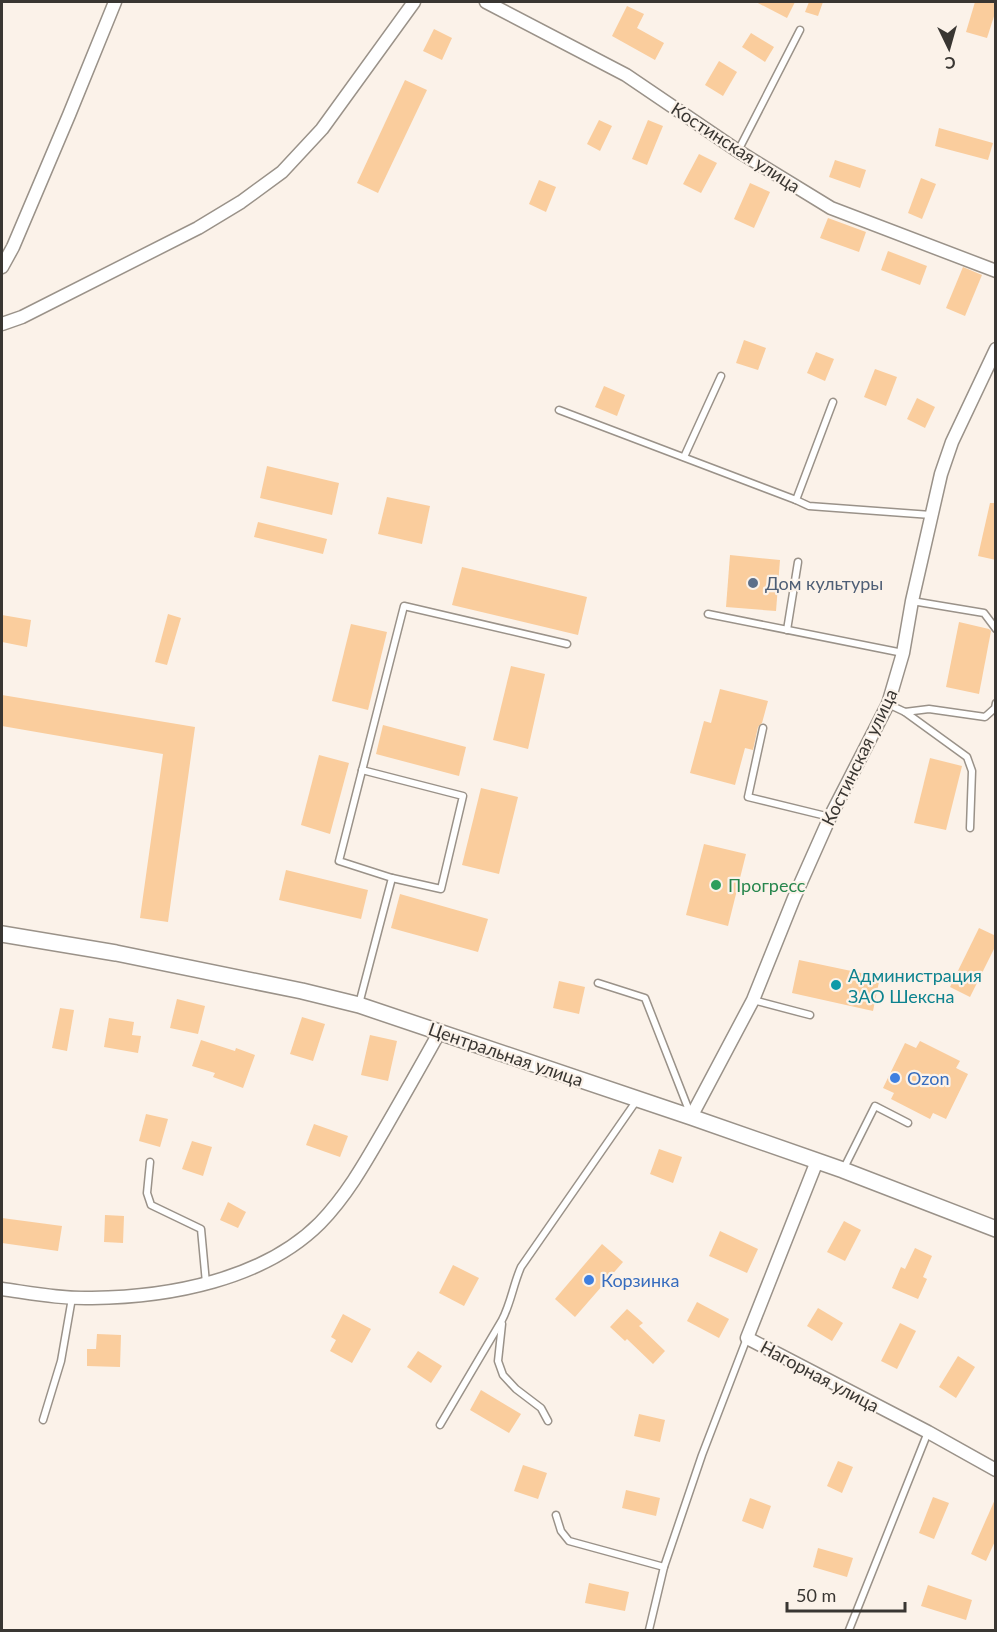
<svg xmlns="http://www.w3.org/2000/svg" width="997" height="1632" viewBox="0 0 997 1632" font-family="Lato,sans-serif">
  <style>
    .building { fill: #facd9d }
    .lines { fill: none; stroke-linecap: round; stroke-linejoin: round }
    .service-casing { stroke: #9a9289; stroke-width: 9 }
    .minor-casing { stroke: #9a9289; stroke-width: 15 }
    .tertiary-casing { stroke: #9a9289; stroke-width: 18 }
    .service { stroke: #fff; stroke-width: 6 }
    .minor { stroke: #fff; stroke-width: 12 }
    .tertiary { stroke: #fff; stroke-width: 15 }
    .service-dot { fill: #5c6f8a; stroke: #fbf2e9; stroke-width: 2 }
    .leisure-dot { fill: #2e9e5b; stroke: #fbf2e9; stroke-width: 2 }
    .culture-dot { fill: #0f9aa8; stroke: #fbf2e9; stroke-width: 2 }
    .shop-dot { fill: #3f7fe0; stroke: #fbf2e9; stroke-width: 2 }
    .labels { text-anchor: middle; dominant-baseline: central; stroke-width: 4.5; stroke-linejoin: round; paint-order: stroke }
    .street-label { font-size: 18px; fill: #393632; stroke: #fbf2e9 }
    .service-label { font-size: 18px; fill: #4e5e75; stroke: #fbf2e9; text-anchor: start }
    .leisure-label { font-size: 18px; fill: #27864d; stroke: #fbf2e9; text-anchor: start }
    .culture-label { font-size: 18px; fill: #0d838f; stroke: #fbf2e9; text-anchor: start }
    .shop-label { font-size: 18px; fill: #366cbe; stroke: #fbf2e9; text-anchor: start }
  </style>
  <rect width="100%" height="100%" fill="#fbf2e9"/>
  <g class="building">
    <polygon points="756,2 795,2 787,18"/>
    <polygon points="809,2 823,2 818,16 805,12"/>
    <polygon points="975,2 996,2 996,10 987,38 966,32"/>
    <polygon points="627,6 644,14 637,28 664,43 655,60 612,36"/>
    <polygon points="434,29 452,38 442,60 423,51"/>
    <polygon points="751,33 774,47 765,62 742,47"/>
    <polygon points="719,61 737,72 723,96 705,85"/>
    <polygon points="405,80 427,90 378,193 357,183"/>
    <polygon points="599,120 612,126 600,151 587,144"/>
    <polygon points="648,120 663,126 647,165 632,159"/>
    <polygon points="939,128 993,143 988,160 935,146"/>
    <polygon points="699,154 717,163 701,193 683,184"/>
    <polygon points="835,160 866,170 860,188 829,177"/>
    <polygon points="921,178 936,184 922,219 908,213"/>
    <polygon points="539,180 556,187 546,212 529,204"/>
    <polygon points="750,183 770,192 754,228 734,219"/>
    <polygon points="828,218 866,232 859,252 820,238"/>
    <polygon points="888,251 927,266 920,285 881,270"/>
    <polygon points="963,267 982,275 965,316 946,308"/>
    <polygon points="744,340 766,348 758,370 736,363"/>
    <polygon points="816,352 834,359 825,381 807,373"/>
    <polygon points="875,369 897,377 886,406 864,397"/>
    <polygon points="604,386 625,395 617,416 595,407"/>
    <polygon points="917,398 935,407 925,428 907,419"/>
    <polygon points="267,466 339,483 332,515 260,498"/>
    <polygon points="387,497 430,506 422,544 378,534"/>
    <polygon points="990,503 996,503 996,560 978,556"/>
    <polygon points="258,522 327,539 323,554 254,537"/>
    <polygon points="730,555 780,560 776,611 726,607"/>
    <polygon points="462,567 587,597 578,635 452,605"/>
    <polygon points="168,614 181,618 167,665 155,662"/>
    <polygon points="2,615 31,620 27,647 2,642"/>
    <polygon points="959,622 989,629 991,631 979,694 946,687"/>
    <polygon points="351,624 387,632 368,710 332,701"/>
    <polygon points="511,666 545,674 528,749 493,740"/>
    <polygon points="720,689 768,701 762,723 758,727 753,750 745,748 735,785 690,773 704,721 711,723"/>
    <polygon points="2,695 195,727 168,922 140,918 163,754 2,726"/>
    <polygon points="383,725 466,747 459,776 376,754"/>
    <polygon points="319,755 349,763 330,834 301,825"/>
    <polygon points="930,758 962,766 946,830 914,823"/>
    <polygon points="481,788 518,797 499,874 462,865"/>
    <polygon points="704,844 746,854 728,926 686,915"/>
    <polygon points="286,870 368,890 361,919 279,900"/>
    <polygon points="400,894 488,919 478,952 391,928"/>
    <polygon points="979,928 996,936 996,945 970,997 950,987"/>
    <polygon points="799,960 880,977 873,1011 792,993"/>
    <polygon points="559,981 585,987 579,1014 553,1008"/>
    <polygon points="177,999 205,1006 198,1034 170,1028"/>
    <polygon points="60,1008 74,1010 67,1051 52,1048"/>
    <polygon points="302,1017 325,1024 313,1061 290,1054"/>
    <polygon points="109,1018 134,1022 132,1035 141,1036 138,1053 104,1047"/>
    <polygon points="370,1035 397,1041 388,1081 361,1075"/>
    <polygon points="201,1040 235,1051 236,1048 255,1055 243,1088 213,1077 215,1073 192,1066"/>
    <polygon points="920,1041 960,1061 956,1068 968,1074 946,1119 933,1113 930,1119 891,1099 894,1093 883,1088 905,1043 916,1048"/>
    <polygon points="146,1114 168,1119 160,1147 139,1141"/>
    <polygon points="314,1124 348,1136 340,1157 306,1145"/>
    <polygon points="192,1141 212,1147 203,1176 182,1169"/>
    <polygon points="659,1149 682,1157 673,1183 650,1174"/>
    <polygon points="228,1202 246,1212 238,1228 220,1220"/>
    <polygon points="105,1215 124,1216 123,1243 104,1242"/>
    <polygon points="2,1218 62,1226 58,1251 2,1243"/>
    <polygon points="844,1221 861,1230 845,1261 827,1252"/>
    <polygon points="720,1231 758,1249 747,1273 709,1256"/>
    <polygon points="602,1244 623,1262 575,1317 555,1299"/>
    <polygon points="915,1248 932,1256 923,1277 927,1279 918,1299 892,1288 901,1267 905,1269"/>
    <polygon points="453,1265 479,1278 464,1306 439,1293"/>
    <polygon points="697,1302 729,1319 719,1338 687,1321"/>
    <polygon points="818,1308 843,1323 832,1341 807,1326"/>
    <polygon points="627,1309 643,1323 639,1326 665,1351 653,1364 627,1339 625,1341 610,1327"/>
    <polygon points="343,1314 371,1329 352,1363 330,1351 336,1340 331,1337"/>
    <polygon points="900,1323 916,1331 897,1369 881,1361"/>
    <polygon points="97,1334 121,1335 120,1367 87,1366 87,1349 96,1349"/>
    <polygon points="418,1351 442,1366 431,1383 407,1367"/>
    <polygon points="958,1356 975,1367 956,1398 939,1387"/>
    <polygon points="481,1390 521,1414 509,1433 470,1410"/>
    <polygon points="639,1414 665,1420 660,1442 634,1436"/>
    <polygon points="838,1461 853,1467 842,1493 827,1486"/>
    <polygon points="523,1465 547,1473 538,1499 514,1491"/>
    <polygon points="626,1490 660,1498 656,1516 622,1508"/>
    <polygon points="933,1497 949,1503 934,1539 919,1533"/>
    <polygon points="996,1497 996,1539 986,1561 971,1554"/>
    <polygon points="750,1498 771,1506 763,1529 742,1521"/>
    <polygon points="818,1548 853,1558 847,1577 813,1567"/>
    <polygon points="589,1583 629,1592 625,1611 585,1603"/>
    <polygon points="928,1585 972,1600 966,1620 921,1606"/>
  </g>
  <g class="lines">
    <defs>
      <g id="service">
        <polyline points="738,151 800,30"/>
        <polyline points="833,402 796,500 809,506 931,515"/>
        <polyline points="559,410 796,500"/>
        <polyline points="684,457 721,376"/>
        <polyline points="912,601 984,613 996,629"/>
        <polyline points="708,614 903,653"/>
        <polyline points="787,630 798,562"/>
        <polyline points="888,704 905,712 929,709 985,717 995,708 996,703"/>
        <polyline points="905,712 967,757 972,771 970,828"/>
        <polyline points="763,728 748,797 830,817"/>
        <polyline points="362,770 463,796 441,889 392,878"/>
        <polyline points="598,983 645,998 690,1113"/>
        <polyline points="753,1000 810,1015"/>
        <polyline points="359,1004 392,878 339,861 404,606 567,644"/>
        <polyline points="150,1162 147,1193 151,1205 201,1229 206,1283"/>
        <polyline points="843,1170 875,1106 908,1123"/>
        <polyline points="502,1324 498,1361 503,1375 516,1389 541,1408 548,1421"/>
        <polyline points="43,1420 61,1361 72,1298"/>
        <path d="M440,1425L502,1320C511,1303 513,1285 521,1267L637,1100"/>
        <polyline points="556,1515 561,1531 569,1541 664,1567"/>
        <polyline points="649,1630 664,1567 702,1455 747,1338"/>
        <polyline points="849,1630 928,1432"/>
      </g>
      <g id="minor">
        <polyline points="486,2 626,75 738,151 831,208 996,271"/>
        <polyline points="2,267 13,247 69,115 115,2"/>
        <polyline points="2,324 22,317 198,228 241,202 282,172 322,129 414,2"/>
        <polyline points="691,1117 753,1000 794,898 830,817 888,704 903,653 912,601 941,474 952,442 996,349"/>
        <polyline points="817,1161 747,1338 928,1432 996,1470"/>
        <path d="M2,1289C31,1293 62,1299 92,1298C169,1297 263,1280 320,1223C347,1195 365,1163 384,1130C403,1097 422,1064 440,1031"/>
      </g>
      <polyline id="tertiary" points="2,934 116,953 302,991 359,1005 691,1117 843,1170 996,1229"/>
    </defs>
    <use href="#service" class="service-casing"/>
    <use href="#minor" class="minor-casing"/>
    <use href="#tertiary" class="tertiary-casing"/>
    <use href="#service" class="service"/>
    <use href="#minor" class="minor"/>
    <use href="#tertiary" class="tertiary"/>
  </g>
  <circle class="service-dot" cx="753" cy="583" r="6"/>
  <circle class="leisure-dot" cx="716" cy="885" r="6"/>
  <circle class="culture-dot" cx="836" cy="985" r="6"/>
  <g class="shop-dot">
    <circle cx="895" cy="1078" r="6"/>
    <circle cx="589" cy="1280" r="6"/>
  </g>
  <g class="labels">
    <g class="street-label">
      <text transform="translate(736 147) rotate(33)">Костинская улица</text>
      <text transform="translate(859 757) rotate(-64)">Костинская улица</text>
      <text transform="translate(506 1054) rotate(19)">Центральная улица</text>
      <text transform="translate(820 1376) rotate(28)">Нагорная улица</text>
    </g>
    <g class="service-label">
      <text x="765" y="583">Дом культуры</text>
    </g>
    <g class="leisure-label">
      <text x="728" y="885">Прогресс</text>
    </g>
    <g class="culture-label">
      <text x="848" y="975">Администрация<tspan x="848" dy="21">ЗАО Шексна</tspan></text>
    </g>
    <g class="shop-label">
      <text x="907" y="1078">Ozon</text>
      <text x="601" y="1280">Корзинка</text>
    </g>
  </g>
  <rect width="997" height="1632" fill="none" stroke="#393632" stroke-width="6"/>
  <g transform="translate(949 48) rotate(175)" stroke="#fbf2e9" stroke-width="4.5" paint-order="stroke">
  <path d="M0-4.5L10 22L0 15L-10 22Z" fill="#393632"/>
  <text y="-9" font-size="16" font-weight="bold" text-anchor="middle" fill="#393632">С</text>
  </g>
  <path d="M787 1602v9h118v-9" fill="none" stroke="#393632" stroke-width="3"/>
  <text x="796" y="1602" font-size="18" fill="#393632" stroke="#fbf2e9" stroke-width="4.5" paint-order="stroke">50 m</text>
</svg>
